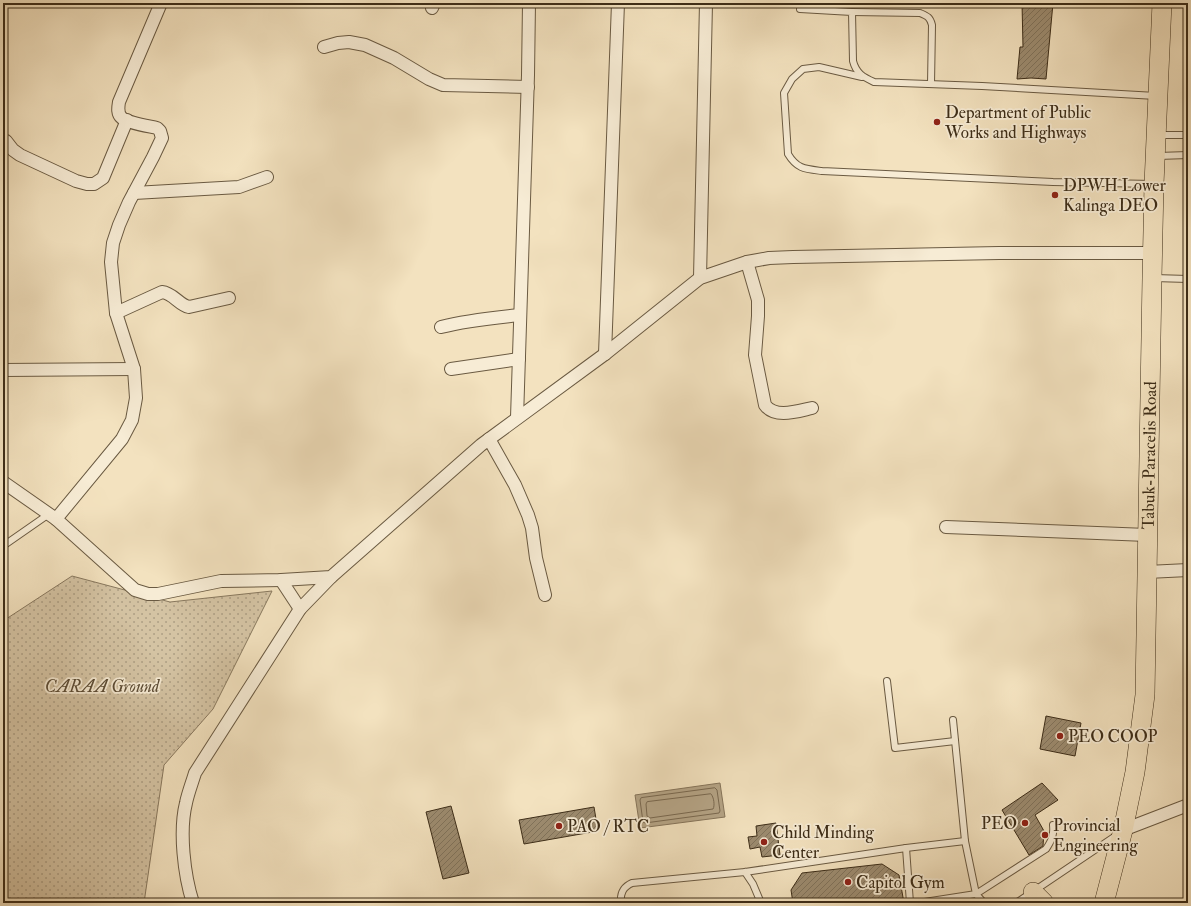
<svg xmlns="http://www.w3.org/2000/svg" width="1191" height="906" viewBox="0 0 1191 906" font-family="'IM FELL Double Pica',serif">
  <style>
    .park { fill: url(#park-dots); stroke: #88785e }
    .water { fill: #b5a486; stroke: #85745a }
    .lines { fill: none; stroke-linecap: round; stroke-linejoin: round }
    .shore { stroke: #79684f; stroke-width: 1 }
    .building { fill: url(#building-hatch); stroke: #3d2d18 }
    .lane-casing { stroke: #6a5a42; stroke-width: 8 }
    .street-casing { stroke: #6a5a42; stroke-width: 14 }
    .primary-casing { stroke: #3d2d18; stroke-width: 20 }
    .lane { stroke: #f7ecd5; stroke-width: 6 }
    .street { stroke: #f7ecd5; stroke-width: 12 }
    .primary { stroke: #f3e2bf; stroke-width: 19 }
    .poi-dot { fill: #8f2418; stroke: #f7ecd5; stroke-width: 1.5 }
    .labels { text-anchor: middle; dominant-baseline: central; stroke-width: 3.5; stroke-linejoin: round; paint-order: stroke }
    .poi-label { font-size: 17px; fill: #3d2d18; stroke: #f7ecd5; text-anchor: start }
    .street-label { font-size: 17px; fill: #3d2d18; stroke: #f7ecd5 }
    .park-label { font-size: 17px; font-style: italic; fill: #5b4b34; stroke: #f7ecd5 }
  </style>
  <defs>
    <pattern id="park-dots" width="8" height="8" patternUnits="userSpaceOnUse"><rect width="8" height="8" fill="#d4c3a3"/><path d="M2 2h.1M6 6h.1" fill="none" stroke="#ad9f84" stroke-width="1.8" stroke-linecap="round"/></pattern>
    <pattern id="building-hatch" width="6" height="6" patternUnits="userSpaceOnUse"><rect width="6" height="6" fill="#9c8b6f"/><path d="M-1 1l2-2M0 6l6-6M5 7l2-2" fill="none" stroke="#80725a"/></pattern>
  </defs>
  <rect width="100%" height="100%" fill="#f3e2bf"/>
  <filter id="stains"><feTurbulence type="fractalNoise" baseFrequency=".005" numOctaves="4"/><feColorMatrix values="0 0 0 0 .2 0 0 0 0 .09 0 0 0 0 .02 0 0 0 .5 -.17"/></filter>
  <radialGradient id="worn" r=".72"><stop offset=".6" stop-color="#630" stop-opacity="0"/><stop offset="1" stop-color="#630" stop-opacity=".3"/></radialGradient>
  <polygon class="park" points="72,576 170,602 272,591 213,709 164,765 144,903 3,903 3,621"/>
  <polygon class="water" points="720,783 725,817 640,828 635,795"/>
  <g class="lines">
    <g class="shore">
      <polygon points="715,788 717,790 720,811 719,813 645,823 643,822 640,800 641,798"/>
      <path d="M711,794C714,797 715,806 713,809L650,818L647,816L646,804L647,802Z"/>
    </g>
  </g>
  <g class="building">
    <polygon points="1022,3 1053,3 1046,79 1031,78 1017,79 1020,47 1023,47"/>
    <polygon points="1046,716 1081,723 1075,756 1040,749"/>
    <polygon points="1042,783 1058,800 1035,815 1044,831 1043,846 1029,855 1002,810"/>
    <polygon points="451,806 469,873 443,879 426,812"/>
    <polygon points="594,807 598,831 524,844 519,820"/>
    <polygon points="776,823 780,855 762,857 760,847 750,849 748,837 757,836 756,826"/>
    <polygon points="882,864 899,875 904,903 793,903 791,890 802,873"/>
  </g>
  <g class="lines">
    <defs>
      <g id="lane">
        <path d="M800,9L852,12L853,61C856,73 863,77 874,82L982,86L1156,96"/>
        <path d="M852,12L920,13C927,16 930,17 932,25L931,84"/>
        <path d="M862,77L819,67L803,69L792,79L784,93L788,154C797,169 805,169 822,171L1053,182L1153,184"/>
        <polyline points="1158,135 1188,135"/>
        <polyline points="1158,156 1188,155"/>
        <polyline points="1154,278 1188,279"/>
        <polyline points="3,546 49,514"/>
        <polyline points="887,681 895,748 955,741"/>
        <polyline points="953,720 965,841 976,894 984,903"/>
        <polyline points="906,848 910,903"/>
        <polyline points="745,872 753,884 761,903"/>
        <path d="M621,903C620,893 623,887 632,883L745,872L906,848L965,841"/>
        <path d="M918,903L976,894L1046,849C1052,840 1054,835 1053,825"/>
        <polyline points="1016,903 1117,835"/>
      </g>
      <g id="street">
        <polyline points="432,8 434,3"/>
        <polyline points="324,47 338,43 349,42 365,45 394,58 429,79 443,85 528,87"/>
        <polyline points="6,141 13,150 20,155 76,181 87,184 94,184 103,178 127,120"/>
        <polyline points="134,193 239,187 267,177"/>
        <path d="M747,262L758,300V316L755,355L765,405C775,419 798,411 812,408"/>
        <polyline points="700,278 706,3"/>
        <path d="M116,313L162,292C173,293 179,305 189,307L229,298"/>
        <path d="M441,327C468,320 493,318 520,315"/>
        <polyline points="605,354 618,3"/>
        <polyline points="451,369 519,359"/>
        <polyline points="3,370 134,369"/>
        <polyline points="517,418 528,75 529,3"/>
        <polyline points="489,439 515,485 528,515 532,528 536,558 545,595"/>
        <polyline points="3,482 56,519 135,590 148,594 158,594 221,581 281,580 331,577 481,445 605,354 700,278 747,262 769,258 793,257 999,253 1152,253"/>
        <path d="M56,519L122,439L132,420L136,398L134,369L116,313L111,262L113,243L119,225L129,202L153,157L162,138L160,131L157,128C148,126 128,123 122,118C117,114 118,108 119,102L161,3"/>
        <polyline points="946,527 1147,535"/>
        <polyline points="1147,572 1188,570"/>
        <polyline points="281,580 300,609"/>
        <polyline points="1123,830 1188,805"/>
        <path d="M193,903C184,875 179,831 186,803C188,793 192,783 195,773L300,609L331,577"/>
      </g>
      <g id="primary">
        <polyline points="1033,892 1044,903"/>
        <path id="s1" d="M1104,903L1123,830L1135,772L1145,695L1152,278L1154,184L1162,3"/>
      </g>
    </defs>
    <use href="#lane" class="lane-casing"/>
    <use href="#street" class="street-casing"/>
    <use href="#primary" class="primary-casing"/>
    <use href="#lane" class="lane"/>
    <use href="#street" class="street"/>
    <use href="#primary" class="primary"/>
  </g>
  <g class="poi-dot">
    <circle cx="937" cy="122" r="4"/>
    <circle cx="1055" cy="195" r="4"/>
    <circle cx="1060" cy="736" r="4"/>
    <circle cx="1025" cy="823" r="4"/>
    <circle cx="559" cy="826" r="4"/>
    <circle cx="1045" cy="835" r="4"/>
    <circle cx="764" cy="842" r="4"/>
    <circle cx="848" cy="882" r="4"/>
  </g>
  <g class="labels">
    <g class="poi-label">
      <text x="945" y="112">Department of Public<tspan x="945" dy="20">Works and Highways</tspan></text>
      <text x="1063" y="185">DPWH Lower<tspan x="1063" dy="20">Kalinga DEO</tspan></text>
      <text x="1068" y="736">PEO COOP</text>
      <text x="1017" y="823" text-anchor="end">PEO</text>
      <text x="1053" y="825">Provincial<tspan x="1053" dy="20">Engineering</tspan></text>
      <text x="567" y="826">PAO / RTC</text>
      <text x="772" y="832">Child Minding<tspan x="772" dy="20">Center</tspan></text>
      <text x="856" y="882">Capitol Gym</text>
    </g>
    <g class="street-label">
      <text stroke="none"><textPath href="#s1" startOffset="452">Tabuk-Paracelis Road</textPath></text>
    </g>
    <g class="park-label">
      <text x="102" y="686">CARAA Ground</text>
    </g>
  </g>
  <rect width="1191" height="906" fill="none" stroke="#f3e2bf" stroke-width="16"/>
  <rect x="4" y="4" width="1183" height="898" fill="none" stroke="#3d2d18" stroke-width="2"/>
  <rect x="8" y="8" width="1175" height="890" fill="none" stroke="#3d2d18"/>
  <rect width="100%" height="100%" filter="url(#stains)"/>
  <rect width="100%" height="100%" fill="url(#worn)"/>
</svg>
